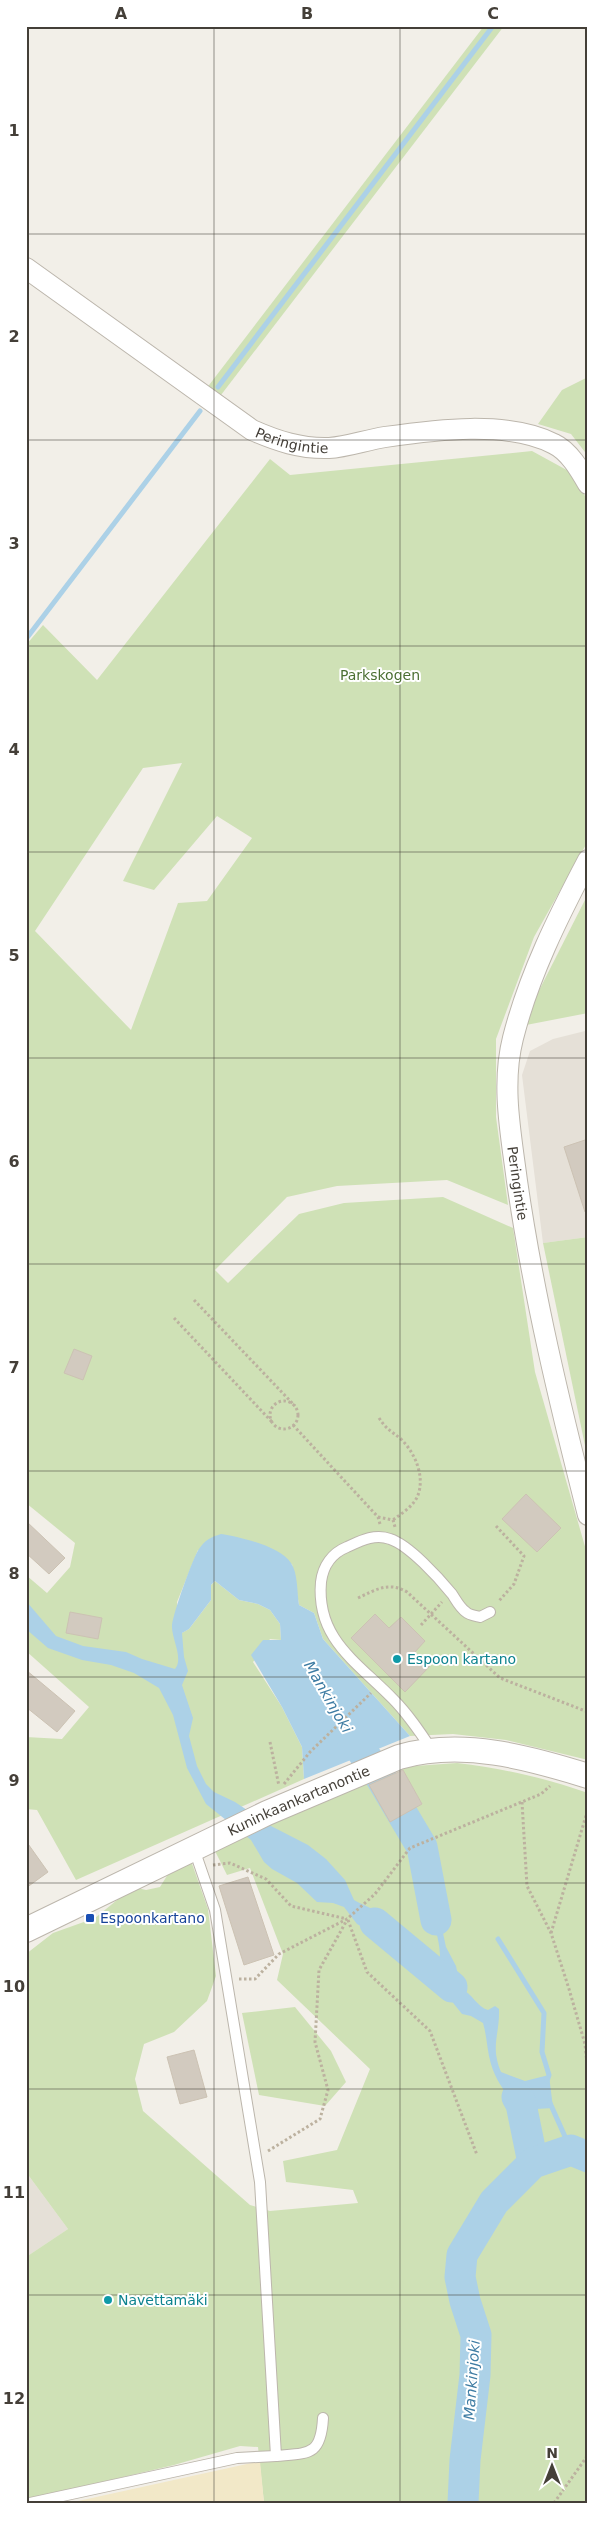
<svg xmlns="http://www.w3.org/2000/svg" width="614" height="2529" viewBox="0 0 614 2529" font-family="'DejaVu Sans',sans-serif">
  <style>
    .residential { fill: #e5e0d7 }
    .green { fill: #cfe1b6; fill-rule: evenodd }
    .sand { fill: #f2e8c8 }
    .water { fill: #acd1e7 }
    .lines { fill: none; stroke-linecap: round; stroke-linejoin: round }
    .stream { stroke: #acd1e7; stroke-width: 5 }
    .river { stroke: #acd1e7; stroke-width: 31 }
    .building { fill: #d2cabf; stroke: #ccc2b3 }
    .service-casing { stroke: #bcb6ac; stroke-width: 12 }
    .minor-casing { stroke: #bcb6ac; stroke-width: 22 }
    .tertiary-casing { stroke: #bcb6ac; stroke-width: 26 }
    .path { stroke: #bcb19f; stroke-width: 3; stroke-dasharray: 2.5 2.5; stroke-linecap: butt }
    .service { stroke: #fff; stroke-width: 10 }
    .minor { stroke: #fff; stroke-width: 20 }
    .tertiary { stroke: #fff; stroke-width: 24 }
    .grid { fill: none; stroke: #443f38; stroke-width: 1; stroke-opacity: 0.55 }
    .culture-dot { fill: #0f9aa8; stroke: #fff; stroke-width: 2 }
    .transit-dot { fill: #1a4fb4; stroke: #fff; stroke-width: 2 }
    .labels { text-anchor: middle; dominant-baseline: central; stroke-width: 4; stroke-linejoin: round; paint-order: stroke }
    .street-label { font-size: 14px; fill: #443f38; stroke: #fff }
    .park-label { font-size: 14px; fill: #4b6f32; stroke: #fff }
    .culture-label { font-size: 14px; fill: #0d838f; stroke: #fff; text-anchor: start }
    .transit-label { font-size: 14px; fill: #164399; stroke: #fff; text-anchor: start }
    .water-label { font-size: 15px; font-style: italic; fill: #3e7ca3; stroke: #fff }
    .neatline { fill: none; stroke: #443f38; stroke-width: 2 }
    .grid-label { font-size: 16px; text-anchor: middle; font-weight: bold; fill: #443f38 }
  </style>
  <rect width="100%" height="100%" fill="#f2efe8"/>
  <g class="residential">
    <polygon points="585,1031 588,1034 588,1237 543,1243 522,1075 530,1051 553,1039"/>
    <polygon points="26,2172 68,2229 26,2257"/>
  </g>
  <g class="green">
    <polygon points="484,26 504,26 221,395 206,389"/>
    <polygon points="588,377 588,456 571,434 538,424 562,390"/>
    <path d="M532,451L574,474L588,502V841L534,937L496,1039V1117L508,1205L447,1180L337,1186L287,1197L215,1270L228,1283L299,1214L344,1203L443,1197L513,1228L535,1372L588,1557V1760L506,1740L453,1734L410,1736L323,1639L314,1613L299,1605L292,1564L198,1550L177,1602L178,1635L189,1629L211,1600V1585L215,1581L239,1600L258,1604L270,1610L280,1624L281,1640L270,1639L253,1662L282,1707L302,1747L304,1779L76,1880L37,1810L26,1809V1737L62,1739L89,1707L26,1651V1575L47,1593L70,1567L75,1543L26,1503V645L43,625L97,680L270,459L290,475ZM182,763L123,881L154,890L217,816L252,838L207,901L178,903L131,1030L35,931L143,768Z"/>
    <polygon points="588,894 588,1013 521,1026"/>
    <polygon points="588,1237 588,1460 543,1243"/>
    <path d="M457,1763C505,1769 542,1777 588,1793V2503H264L258,2447L240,2446L174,2465L26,2500V2257L68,2229L26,2172V1954L53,1933L95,1918L133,1887L146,1890L160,1887L173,1866L190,1858L208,1909L216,1976L207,2001L174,2032L144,2044L135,2079L143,2111L250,2205L270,2211L358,2203L353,2190L286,2182L283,2161L337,2150L370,2069L277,1980L283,1954L250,1868L227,1875L215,1851L349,1784L369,1785L390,1821L422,1804L401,1767Z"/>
    <polygon points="295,2007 331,2051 346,2082 325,2106 259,2095 242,2013"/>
  </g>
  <polygon class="sand" points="260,2461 264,2503 69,2503"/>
  <path class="water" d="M221,1534C240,1537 280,1546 291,1563C298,1573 297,1593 299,1605L314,1613L323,1639L410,1736L304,1779L302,1747L282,1707L251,1655L263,1640H281L280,1624L270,1610L258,1604L239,1600L215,1581L211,1585V1600L189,1629L182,1633L184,1657L188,1671L182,1685L193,1718L189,1736L197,1766L206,1784L214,1792L235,1802L271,1826L308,1845L326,1859L345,1880L354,1900C381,1915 408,1917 409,1953L416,1958L438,1963C448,1948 416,1876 413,1856L417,1854L419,1856L434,1891L446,1947L456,1966L461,1989C472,1993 477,2007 488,2010L495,2006L499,2009C500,2034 490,2046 501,2072L525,2081L549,2075L553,2108L536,2109L529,2116L530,2126L535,2134L524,2141C522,2102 500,2095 491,2064C487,2051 487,2036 483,2023L471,2016L462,2014L438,1984L406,1961L397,1950L381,1937L357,1924L344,1907L333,1903L317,1902L297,1883L272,1869L264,1862L251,1840L206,1804L187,1768L173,1715L159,1688L134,1673L111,1665L82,1660L48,1648L26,1629V1601L56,1636L83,1646L126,1652L142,1659L175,1669C184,1658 171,1638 172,1625C173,1614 193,1557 199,1549C205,1540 211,1537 221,1534Z"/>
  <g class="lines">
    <g class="stream">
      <polyline points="218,387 493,26"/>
      <polyline points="26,639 200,411"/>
      <polyline points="498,1939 544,2013 542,2052 549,2075 547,2081"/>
      <polyline points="550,2103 571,2150"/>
    </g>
    <g class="river">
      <polyline points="339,1719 381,1778 422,1847 436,1920"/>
      <polyline points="375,1923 452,1987"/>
      <polyline points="517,2097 521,2104 533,2163"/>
      <polyline points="463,2503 465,2460 475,2375 476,2335 465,2301 460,2277 462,2255 494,2202 533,2163 571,2150 588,2157"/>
    </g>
  </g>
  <g class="building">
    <polygon points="588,1139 588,1212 585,1212 564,1147"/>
    <polygon points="74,1349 92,1356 83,1380 64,1373"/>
    <polygon points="526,1494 561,1528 537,1552 502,1519"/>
    <polygon points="26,1521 65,1558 49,1574 26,1553"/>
    <polygon points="70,1612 102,1618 98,1639 66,1633"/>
    <polygon points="375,1614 389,1628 401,1617 425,1641 415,1652 430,1666 405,1692 351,1638"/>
    <polygon points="26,1670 75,1711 57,1732 26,1707"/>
    <polygon points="403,1770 422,1804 390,1822 369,1785"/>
    <polygon points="26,1841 48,1872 26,1888"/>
    <polygon points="248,1877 274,1955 244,1965 219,1886"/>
    <polygon points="194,2050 207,2097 180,2104 167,2057"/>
  </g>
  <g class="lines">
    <defs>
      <g id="service">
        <path d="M432,1750C420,1732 408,1714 393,1699C357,1662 316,1639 321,1582C323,1566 332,1553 347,1547C360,1541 375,1533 390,1539C409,1545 439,1578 452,1594C456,1600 460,1608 466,1612C469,1615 476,1616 480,1617L490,1612"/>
        <path d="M194,1849L215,1910L260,2182L276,2456C309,2453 321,2456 323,2418"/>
        <polyline points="30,2503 237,2458 276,2456"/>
      </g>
      <g id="minor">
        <path id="s1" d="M26,268L252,430C277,441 301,449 329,448C347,447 366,440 385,437C434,430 508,420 554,444C569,451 580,470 588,484"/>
        <path id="s2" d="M588,860C558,917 529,975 513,1038C501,1085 511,1134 517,1181C533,1293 560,1405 588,1515"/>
      </g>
      <g id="tertiary">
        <path id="s3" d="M26,1930L267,1813L399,1757C462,1739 527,1757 588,1776"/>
      </g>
    </defs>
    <use href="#service" class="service-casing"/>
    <use href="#minor" class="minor-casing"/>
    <use href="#tertiary" class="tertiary-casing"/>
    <g class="path">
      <polyline points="194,1300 295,1406"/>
      <polyline points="174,1318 272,1422"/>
      <circle cx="284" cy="1415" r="14"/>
      <path d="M379,1418C387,1430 391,1431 401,1439C415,1453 425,1476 418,1495C414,1506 402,1513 393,1520"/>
      <polyline points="293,1425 378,1517 380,1524"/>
      <polyline points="378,1517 393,1520 395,1527"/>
      <polyline points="496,1526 524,1556 514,1584 498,1602"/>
      <path d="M358,1598C375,1590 389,1581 407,1592L500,1678L588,1712"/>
      <polyline points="421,1625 442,1602"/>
      <polyline points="270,1742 279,1786"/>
      <polyline points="284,1784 310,1752 371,1693"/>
      <polyline points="522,1802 527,1886 551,1933 569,1989 585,2044 588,2074"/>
      <polyline points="213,1865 230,1863 266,1879 291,1906 347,1919"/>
      <polyline points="348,1920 367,1972 430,2031 477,2155"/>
      <polyline points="551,1933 588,1809"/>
      <polyline points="239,1979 255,1979 279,1954 347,1919 375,1894 410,1848 541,1794 550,1786"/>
      <polyline points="268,2151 320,2119 328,2090 315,2042 319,1970 347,1920"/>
      <polyline points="554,2503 588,2455"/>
    </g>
    <use href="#service" class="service"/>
    <use href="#minor" class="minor"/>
    <use href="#tertiary" class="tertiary"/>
  </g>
  <path class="grid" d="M214,26V2503M400,26V2503M26,234H588M26,440H588M26,646H588M26,852H588M26,1058H588M26,1264H588M26,1471H588M26,1677H588M26,1883H588M26,2089H588M26,2295H588"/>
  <g class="culture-dot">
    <circle cx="397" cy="1659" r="5"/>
    <circle cx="108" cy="2300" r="5"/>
  </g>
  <rect class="transit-dot" x="85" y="1913" width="10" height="10" rx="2.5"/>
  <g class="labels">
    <g class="street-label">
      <text stroke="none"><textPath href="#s1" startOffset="320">Peringintie</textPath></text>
      <text stroke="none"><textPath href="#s2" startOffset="340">Peringintie</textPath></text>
      <text stroke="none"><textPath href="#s3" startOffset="302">Kuninkaankartanontie</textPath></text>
    </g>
    <g class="park-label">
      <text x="380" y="675">Parkskogen</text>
    </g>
    <g class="culture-label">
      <text x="407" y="1659">Espoon kartano</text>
      <text x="118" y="2300">Navettamäki</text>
    </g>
    <g class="transit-label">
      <text x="100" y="1918">Espoonkartano</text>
    </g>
    <g class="water-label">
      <text transform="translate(328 1697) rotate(60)">Mankinjoki</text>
      <text transform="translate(472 2380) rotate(-86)">Mankinjoki</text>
    </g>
  </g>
  <rect width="614" height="2529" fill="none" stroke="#ffffff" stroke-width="55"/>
  <g transform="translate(552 2466)" stroke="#ffffff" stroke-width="4" paint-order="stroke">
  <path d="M0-4L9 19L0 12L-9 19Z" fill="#443f38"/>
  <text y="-8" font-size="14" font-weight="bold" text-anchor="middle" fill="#443f38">N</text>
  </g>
  <rect x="28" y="28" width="558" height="2474" class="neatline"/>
  <g class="grid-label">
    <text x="121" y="19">A</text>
    <text x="307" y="19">B</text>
    <text x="493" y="19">C</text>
    <text x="14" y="136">1</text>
    <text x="14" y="342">2</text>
    <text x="14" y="549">3</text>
    <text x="14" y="755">4</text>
    <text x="14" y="961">5</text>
    <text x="14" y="1167">6</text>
    <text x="14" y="1373">7</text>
    <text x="14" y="1579">8</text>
    <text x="14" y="1786">9</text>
    <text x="14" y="1992">10</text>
    <text x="14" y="2198">11</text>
    <text x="14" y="2404">12</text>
  </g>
</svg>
